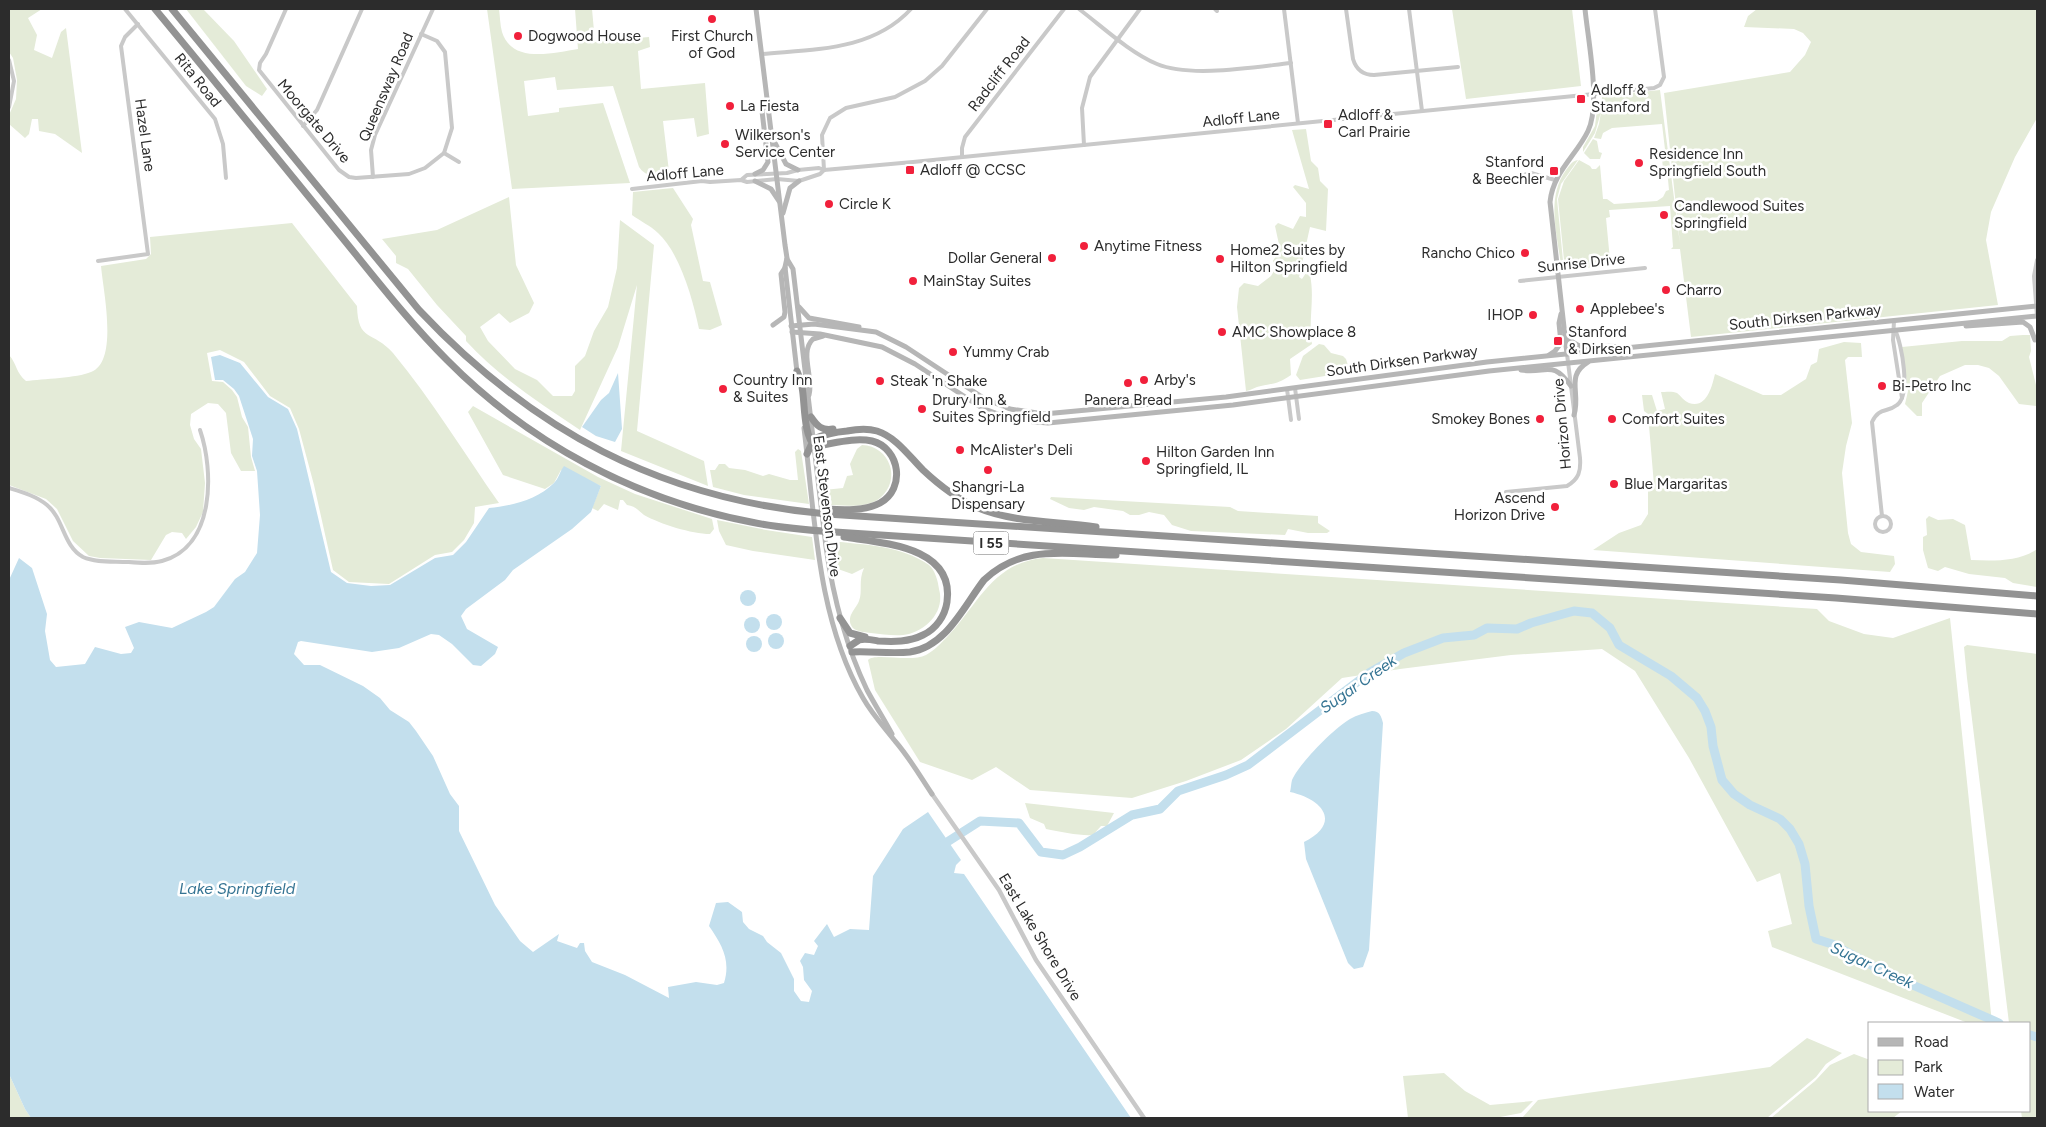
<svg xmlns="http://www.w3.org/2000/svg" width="2046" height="1127" viewBox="0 0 2046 1127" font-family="Figtree,sans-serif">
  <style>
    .green { fill: #e4ebd8 }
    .water { fill: #c3dfed }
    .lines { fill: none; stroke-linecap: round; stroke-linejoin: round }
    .river { stroke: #c3dfed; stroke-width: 9 }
    .minor { stroke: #c9c9c9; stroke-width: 4 }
    .tertiary { stroke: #c9c9c9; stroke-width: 4.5 }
    .secondary { stroke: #b6b6b6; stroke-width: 5 }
    .motorway { stroke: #939393; stroke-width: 7 }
    .poi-dot { fill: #f1203b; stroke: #fff; stroke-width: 2 }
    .labels { text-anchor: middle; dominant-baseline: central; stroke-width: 5; stroke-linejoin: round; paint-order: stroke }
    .shield { fill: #fff; stroke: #6b6b6b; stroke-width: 1 }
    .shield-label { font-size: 14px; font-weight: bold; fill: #2c2c2c }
    .poi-label { font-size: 15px; fill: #2c2c2c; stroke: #fff; text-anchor: start }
    .street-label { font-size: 15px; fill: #2c2c2c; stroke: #fff }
    .water-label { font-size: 16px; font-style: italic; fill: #357493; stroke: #fff }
  </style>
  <rect width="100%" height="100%" fill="#fff"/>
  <g class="green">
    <polygon points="9,9 42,9 28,18 37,35 34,50 52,58 61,32 66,28 82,153 55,134 39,131 38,119 32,119 29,134 25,138 9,124 9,115 16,99 17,80 13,58 9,52"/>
    <polygon points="186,9 203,9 234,41 267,89 262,96 246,86"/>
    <path d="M487,9H499C500,16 500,25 502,32C512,64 553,53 578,49L575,9H592L595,42L649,37L650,47L638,51L641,89L705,83L709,134L697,137L694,118L663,121L670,180C658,180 645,176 639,167L613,86L557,90L555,77L524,81L528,116L559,112V108L603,103L630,183L512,189Z"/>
    <polygon points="1452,9 1572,9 1581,86 1466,99"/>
    <polygon points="1757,9 2037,9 2037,118 2015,157 1991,212 1986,240 1998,305 1691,337 1680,249 1671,249 1673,247 1670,206 1609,210 1610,217 1606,218 1610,260 1614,259 1615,265 1565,270 1558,199 1564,181 1579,160 1590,166 1592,169 1596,169 1600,165 1603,199 1607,199 1614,204 1657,201 1663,197 1666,191 1669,190 1667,169 1663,168 1662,159 1666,158 1662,124 1612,128 1603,133 1601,139 1594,138 1599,124 1601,112 1595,133 1583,152 1583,147 1595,126 1598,101 1601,101 1601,111 1602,96 1660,90 1680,244 1664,93 1790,72 1805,55 1811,42 1803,33 1794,29 1744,27 1748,16"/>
    <path d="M1306,129L1311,161L1318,168L1320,181L1328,189L1326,231L1310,227L1299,277L1302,279L1306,273L1310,275C1315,298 1308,321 1312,344L1290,359L1291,375C1278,384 1275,383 1261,386C1255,387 1252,390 1246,391L1237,307L1239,288L1244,283L1258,286L1271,276L1276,267L1273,261L1280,249L1275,226L1278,223L1293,229L1300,216L1306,217V203L1293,187L1295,185L1309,189L1292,130Z"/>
    <polygon points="1593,139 1597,141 1599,152 1602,153 1600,159 1590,159 1584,153"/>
    <path d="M1578,160L1561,184L1557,199L1564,271L1561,265C1557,233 1546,198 1566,170C1570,165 1572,161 1578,160Z"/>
    <path d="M673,188L693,219L691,225L703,281L710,282L722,325L710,330L699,329C693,300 680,253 658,233C651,226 640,221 632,215L633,192Z"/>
    <path d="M509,197L516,265L534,303L529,313L510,323L499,313L480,327L488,341L515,369L537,380L553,396H572L575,391V366L585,356L594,331L608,307L617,268L620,220L654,245L637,431L704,461L708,486L621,451L637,285L618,347L580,430C540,403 499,377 466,341V336L437,305L408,269L396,263V256L382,239L437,230Z"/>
    <path d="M292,223L357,306C358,343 373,330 393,353C432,400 464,453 499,503L475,507L474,523L464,540L452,552L435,555L389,584L349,582L333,570L314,485L299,429L290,408L270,396L244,362L220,350L207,353L212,381L223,382L232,390L237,397L242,417L248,427L251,457L255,471H241L231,453L226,413L218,404L208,403L191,414L190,425L194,439L201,449L205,483L203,512L196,527L186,539L182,533L172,532L166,535L151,560L100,558L89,556L73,541L57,509L46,499L9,485V355C17,364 16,373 26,381C43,379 77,378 91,372C119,362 103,290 101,266L146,259L151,254L150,237Z"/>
    <polygon points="2023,335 2030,335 2031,351 2029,357 2037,389 2036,406 2019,404 1999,376 1989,368 1978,365 1965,365 1940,376 1922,403 1922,416 1917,416 1905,404 1908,391 1902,347 1962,341 2002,341 2010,336"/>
    <path d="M1844,342L1861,343L1862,357H1848L1845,360L1852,423L1846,446L1842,473L1848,533L1851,544L1861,552L1894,556L1895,564L1890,572L1593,550L1619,533L1641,525L1648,514V491L1654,485L1648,414L1644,411L1642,395H1652L1657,411L1665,409L1661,392C1665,392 1673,391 1677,393C1681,396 1684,401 1689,403C1707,409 1712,386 1715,374L1763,395H1781L1806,379L1811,365L1817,362L1819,349Z"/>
    <polygon points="1319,344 1324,345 1331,353 1343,356 1346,359 1350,372 1300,380 1296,375 1303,356"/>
    <path d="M473,406L598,477L635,494L712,519L714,529L710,534C692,534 660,524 644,515C638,510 635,506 627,505L623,500H620L618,510L604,504L598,511L592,508L601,486L586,479L561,470L554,483L545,489L503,475L468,412Z"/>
    <path d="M862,445C890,446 902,480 880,498C867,509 841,505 826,505L824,490L843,488L847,476L853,475L850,464L857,449Z"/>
    <polygon points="798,449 801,451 809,504 744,495 713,487 710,470 715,470 719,464 725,464 729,468 745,470 763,476 769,474 790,480 798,480 795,452"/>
    <polygon points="1051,497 1230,507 1238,511 1318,516 1318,523 1330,531 1327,533 1308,533 1288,529 1285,535 1191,531 1172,525 1164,515 1149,512 1139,515 1130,515 1123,511 1094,507 1084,510 1069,508 1050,499"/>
    <path d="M1929,516L1938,520L1953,519L1965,525L1971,560C1992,561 2019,562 2037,549V587L2013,583L2005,578L1969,574L1945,567L1938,571L1928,568L1923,550V537L1927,535L1926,519Z"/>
    <polygon points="717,520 766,530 812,537 815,560 753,551 726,545 719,531"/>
    <path d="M831,541C864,545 901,545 929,565C935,570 938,581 939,589C945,610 929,628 909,634C897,637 883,634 871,633C865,632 853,632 851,625C847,615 856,609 859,601C863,591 858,581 864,568L852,574L838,569L832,553Z"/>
    <path d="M1043,558L1817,609L1829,621L1864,634L1893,638L1950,618L1992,1023H1968L1772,947L1768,931L1792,924L1780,873L1757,882L1689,758L1635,671L1602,649L1511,655L1400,669L1342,678L1286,729L1241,760L1186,781L1132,798L1030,790L996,767L972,780L920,762L875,690L868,660C875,652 910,663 926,655C935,650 940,644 947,637C978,605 992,563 1043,558Z"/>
    <polygon points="1967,645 2037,654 2037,1118 2022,1118 2021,1111 2030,1111 2030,1023 2009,1023 1967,678 1964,647"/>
    <path d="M1025,803L1114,813L1107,826H1101L1093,835C1081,836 1060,832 1046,829L1044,824L1030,818Z"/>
    <polygon points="1807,1038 1842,1053 1826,1064 1816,1077 1767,1118 1522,1118 1538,1100 1770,1067"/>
    <polygon points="1854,1054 1870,1060 1870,1111 1902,1111 1893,1118 1771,1118 1815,1081 1830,1065"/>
    <polygon points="1444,1073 1465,1091 1490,1105 1533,1101 1521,1113 1495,1118 1408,1118 1403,1076"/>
    <polygon points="9,1074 25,1109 31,1118 9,1118"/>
  </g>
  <g class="water">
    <path d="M220,355L240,363L268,397L288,409L297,429L331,572L347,583L371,586L390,585L435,558L453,555L466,542L489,508C511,506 537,500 554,483C559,478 560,471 564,466L601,486L591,512L572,529L513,570L505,580L466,609L461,616L467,629L498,647L495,654L481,666L473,665L452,644L439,635L431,634L399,648L372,652L301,641L298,642L294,654L304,665H320L363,686L380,698L390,710L409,722L416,731L433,756L450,794L459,806V831L495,905L520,941L533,952L559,934L557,941L577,948L580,943H584L585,951L592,962L625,975L669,998L668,987L696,982L717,985L724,983C731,960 722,945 709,926L716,903L728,902L742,912L743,922L749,929L763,936L767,942L781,953L794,979V991L801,1001L809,1002L812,991L804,980L803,967L800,961L805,953L814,955L818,946L814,941L827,924L834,937L850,929L869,930L873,876L903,829L928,812L961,860L956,865L954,873L964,874L1131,1118H31L25,1109L9,1074V580L19,558L32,568L47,614L45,631L50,660L56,667L85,664L95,647L121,654L131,653L134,648L125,627L139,622L172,628L206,612L214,607L235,579L245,572L257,553L260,515L257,471L252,456L253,439L239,396L234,389L223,380H215L211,357Z"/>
    <polygon points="618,373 622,429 615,442 596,436 582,427 601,400 609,393"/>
    <circle cx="748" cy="598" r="8"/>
    <circle cx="774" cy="622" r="8"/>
    <circle cx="752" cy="625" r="8"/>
    <circle cx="776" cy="641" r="8"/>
    <circle cx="754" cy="644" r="8"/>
    <path d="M1372,711C1380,711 1381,716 1383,723L1369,950L1363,967L1354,969L1348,963L1306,859L1304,842C1342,823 1323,799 1290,792C1291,788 1291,784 1292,780C1299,764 1334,728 1350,719C1357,715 1365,713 1372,711Z"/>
  </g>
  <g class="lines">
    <g class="river">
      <polyline points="944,844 980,821 1019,823 1041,852 1063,855 1080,847 1132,815 1160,809 1178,791 1226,775 1248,765 1369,673 1404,653 1443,638 1474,635 1487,628 1517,629 1531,623 1574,611 1592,613 1610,628 1619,645 1671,676 1697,698 1705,711 1711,727 1713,746 1722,780 1734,794 1750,805 1780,819 1790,829 1799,844 1805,864 1809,906 1816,939 1832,944 1890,975 1999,1023"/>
      <polyline points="2030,1035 2037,1037"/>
    </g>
    <g class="minor">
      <polyline points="125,9 215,119 223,144 226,178"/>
      <polyline points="286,9 266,54 260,63 259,70 339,170 349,177 356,178 409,174 425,168 444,153 452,128 445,52 437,41 421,34"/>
      <path d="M1079,9C1104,28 1129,52 1157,64C1190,78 1254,67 1291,63"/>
      <polyline points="1215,9 1217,11"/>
      <polyline points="1284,9 1298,123"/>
      <path d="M1346,9L1353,59C1356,69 1363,75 1374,75L1458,67"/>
      <polyline points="1409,9 1422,111"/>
      <path d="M762,54C815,49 872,51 911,9"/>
      <polyline points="9,60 14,81 9,107"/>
      <polyline points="303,126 317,110 362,9"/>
      <polyline points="1084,145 1082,108 1090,77 1140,9"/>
      <polyline points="444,153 459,162"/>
      <polyline points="962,157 962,148 965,137 1064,9"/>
      <polyline points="824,170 822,135 830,118 846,108 895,97 925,81 942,66 987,9"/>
      <polyline points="373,177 371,150 375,135 433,9"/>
      <polyline points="741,180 747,175 787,173 798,170 819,168 824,170 913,162 1654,88 1660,85 1664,77 1655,9"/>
      <polyline points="1505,180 1531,173 1555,180"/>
      <polyline points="632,189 702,181 710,182 741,180 747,182 777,179 799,181 820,174 824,170"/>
      <polyline points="98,261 148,254 121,46 125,37 138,24"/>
      <polyline points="1520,281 1645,268"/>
      <polyline points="2037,316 2034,276 2037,260"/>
      <polyline points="1894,321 1893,340 1902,398"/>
      <polyline points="1295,388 1299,419"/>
      <polyline points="1287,389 1291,420"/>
      <path d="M9,488C22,492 36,496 47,505C64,519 63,546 83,557C96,563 114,561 128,562C140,563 151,564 162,561C215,547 214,471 200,430"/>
      <path d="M1506,492L1567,486C1579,479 1581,471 1580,458L1567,354"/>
      <circle cx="1883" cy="524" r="8"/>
      <path d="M1882,516L1872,422C1879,407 1887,413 1897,405C1911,395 1902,344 1895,330"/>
    </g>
    <polyline class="tertiary" points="932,794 999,890 1036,960 1144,1118"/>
    <g class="secondary">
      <polyline points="756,9 785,245 787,258 785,267 797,372"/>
      <polyline points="775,143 786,164 798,170"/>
      <polyline points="755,174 763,170 768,162 762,111 767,99"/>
      <polyline points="755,181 771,189 779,201"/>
      <polyline points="783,213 790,188 799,181"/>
      <path d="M787,259L793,269L826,547C833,596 846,646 867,690C875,705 884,719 892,734"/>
      <polyline points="799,307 809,318 859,327"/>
      <polyline points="773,325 784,317 785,312 781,274 785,268"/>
      <polyline points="791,326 814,324 876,332 906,347 985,399 1010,409 1044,414 1226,397 1487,362 2037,306"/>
      <polyline points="1966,326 2023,322 2030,327 2035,340"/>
      <polyline points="792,332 820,334 882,347 915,364 982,408 1014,420 1048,423 1233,405 1489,371 2037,316"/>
      <path d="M1565,335C1583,356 1596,343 1619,347"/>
      <path d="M1567,354L1550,202C1553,172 1576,156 1588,131C1601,104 1588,40 1585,9"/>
      <polyline points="1549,355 1555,351 1561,343 1559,323 1561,314"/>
      <path d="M1521,370C1547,374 1552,359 1571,386"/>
      <polyline points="962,383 974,384"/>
      <path d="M809,395C814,378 799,352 813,339L823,336"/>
      <path d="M1574,415C1581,393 1565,376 1588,362"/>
      <path d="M804,428C815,518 817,618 863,698C872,714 884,727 895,741C909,757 920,776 932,794"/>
    </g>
    <g class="motorway">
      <path d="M155,9C214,80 272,152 331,224C369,270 405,318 447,360C529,443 636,500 751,522C779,528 807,530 835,532L1836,598L2037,614"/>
      <path d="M172,9L419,310C533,431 660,499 827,514L1841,580L2037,596"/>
      <path d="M797,371C799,376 801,381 802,387C805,401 803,436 815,446C832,444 854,437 872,441C900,448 906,489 880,503C865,511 843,510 827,509"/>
      <path d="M811,417C817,426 822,431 833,429"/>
      <path d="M807,454L814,439C825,434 835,432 847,431C857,429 867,428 877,431C896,437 909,456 923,470C939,485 955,498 976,507C1013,523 1056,521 1096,527"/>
      <path d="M844,537C882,543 955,546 947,602C945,616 936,629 923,635C909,642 894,642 878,641C873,640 865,638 859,640C856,642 853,644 850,646"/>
      <polyline points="840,618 850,633 865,637"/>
      <path d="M852,652C871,651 891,654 910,652C946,647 964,606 984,580C1023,543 1067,555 1116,555"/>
    </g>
  </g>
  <g class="poi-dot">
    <circle cx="712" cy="19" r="5"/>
    <circle cx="518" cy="36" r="5"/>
    <rect x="1576" y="94" width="10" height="10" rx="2.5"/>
    <circle cx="730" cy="106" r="5"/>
    <rect x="1323" y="119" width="10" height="10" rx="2.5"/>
    <circle cx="725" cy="144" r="5"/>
    <circle cx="1639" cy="163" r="5"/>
    <rect x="905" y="165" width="10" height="10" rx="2.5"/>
    <rect x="1549" y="166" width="10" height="10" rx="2.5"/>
    <circle cx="829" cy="204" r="5"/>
    <circle cx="1664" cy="215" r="5"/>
    <circle cx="1084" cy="246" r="5"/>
    <circle cx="1525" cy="253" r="5"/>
    <circle cx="1052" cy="258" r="5"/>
    <circle cx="1220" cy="259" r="5"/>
    <circle cx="913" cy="281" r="5"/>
    <circle cx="1666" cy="290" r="5"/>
    <circle cx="1580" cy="309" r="5"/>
    <circle cx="1533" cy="315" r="5"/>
    <circle cx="1222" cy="332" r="5"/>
    <rect x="1553" y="336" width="10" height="10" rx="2.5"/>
    <circle cx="953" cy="352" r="5"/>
    <circle cx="1144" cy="380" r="5"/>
    <circle cx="880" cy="381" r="5"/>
    <circle cx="1128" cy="383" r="5"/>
    <circle cx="1882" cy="386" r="5"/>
    <circle cx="723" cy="389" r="5"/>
    <circle cx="922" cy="409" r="5"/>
    <circle cx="1540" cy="419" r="5"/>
    <circle cx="1612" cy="419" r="5"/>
    <circle cx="960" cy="450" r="5"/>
    <circle cx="1146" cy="461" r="5"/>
    <circle cx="988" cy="470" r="5"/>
    <circle cx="1614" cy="484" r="5"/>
    <circle cx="1555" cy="507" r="5"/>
  </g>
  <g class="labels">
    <rect class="shield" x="973.5" y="531.5" width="35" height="23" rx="4"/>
    <g class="shield-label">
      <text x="991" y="543">I 55</text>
    </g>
    <g class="poi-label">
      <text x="528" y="36">Dogwood House</text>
      <text x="712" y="36" text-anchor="middle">First Church<tspan x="712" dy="17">of God</tspan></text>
      <text x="1591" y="90">Adloff &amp;<tspan x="1591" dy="17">Stanford</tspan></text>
      <text x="740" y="106">La Fiesta</text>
      <text x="1338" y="115">Adloff &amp;<tspan x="1338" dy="17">Carl Prairie</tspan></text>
      <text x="735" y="135">Wilkerson's<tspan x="735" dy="17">Service Center</tspan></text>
      <text x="1649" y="154">Residence Inn<tspan x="1649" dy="17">Springfield South</tspan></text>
      <text x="1544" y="162" text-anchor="end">Stanford<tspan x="1544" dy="17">&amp; Beechler</tspan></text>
      <text x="920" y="170">Adloff @ CCSC</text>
      <text x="839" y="204">Circle K</text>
      <text x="1674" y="206">Candlewood Suites<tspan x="1674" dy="17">Springfield</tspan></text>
      <text x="1094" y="246">Anytime Fitness</text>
      <text x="1230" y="250">Home2 Suites by<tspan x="1230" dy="17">Hilton Springfield</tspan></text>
      <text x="1515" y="253" text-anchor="end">Rancho Chico</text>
      <text x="1042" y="258" text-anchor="end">Dollar General</text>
      <text x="923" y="281">MainStay Suites</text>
      <text x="1676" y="290">Charro</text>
      <text x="1590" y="309">Applebee's</text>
      <text x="1523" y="315" text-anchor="end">IHOP</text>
      <text x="1232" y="332">AMC Showplace 8</text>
      <text x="1568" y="332">Stanford<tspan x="1568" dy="17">&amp; Dirksen</tspan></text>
      <text x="963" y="352">Yummy Crab</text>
      <text x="733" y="380">Country Inn<tspan x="733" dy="17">&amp; Suites</tspan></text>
      <text x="1154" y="380">Arby's</text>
      <text x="890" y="381">Steak 'n Shake</text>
      <text x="1892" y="386">Bi-Petro Inc</text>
      <text x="932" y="400">Drury Inn &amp;<tspan x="932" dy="17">Suites Springfield</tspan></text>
      <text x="1128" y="400" text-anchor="middle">Panera Bread</text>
      <text x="1530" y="419" text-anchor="end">Smokey Bones</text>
      <text x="1622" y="419">Comfort Suites</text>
      <text x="970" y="450">McAlister's Deli</text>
      <text x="1156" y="452">Hilton Garden Inn<tspan x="1156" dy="17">Springfield, IL</tspan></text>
      <text x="1624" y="484">Blue Margaritas</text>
      <text x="988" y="487" text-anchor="middle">Shangri-La<tspan x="988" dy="17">Dispensary</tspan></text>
      <text x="1545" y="498" text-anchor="end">Ascend<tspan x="1545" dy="17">Horizon Drive</tspan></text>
    </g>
    <g class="street-label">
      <text transform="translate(999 74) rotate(-52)">Radcliff Road</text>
      <text transform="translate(198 80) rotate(51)">Rita Road</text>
      <text transform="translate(386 87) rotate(-67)">Queensway Road</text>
      <text transform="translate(1241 118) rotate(-6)">Adloff Lane</text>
      <text transform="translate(314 121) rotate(50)">Moorgate Drive</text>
      <text transform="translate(145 135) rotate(82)">Hazel Lane</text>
      <text transform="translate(685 173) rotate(-5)">Adloff Lane</text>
      <text transform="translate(1581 263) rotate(-6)">Sunrise Drive</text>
      <text transform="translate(1805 317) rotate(-6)">South Dirksen Parkway</text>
      <text transform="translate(1402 361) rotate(-8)">South Dirksen Parkway</text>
      <text transform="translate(1562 424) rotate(-95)">Horizon Drive</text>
      <text transform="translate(827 506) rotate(83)">East Stevenson Drive</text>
      <text transform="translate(1040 937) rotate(59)">East Lake Shore Drive</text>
    </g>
    <g class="water-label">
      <text transform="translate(1358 684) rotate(-35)">Sugar Creek</text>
      <text x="237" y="888">Lake Springfield</text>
      <text transform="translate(1872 965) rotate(25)">Sugar Creek</text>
    </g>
  </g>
  <rect width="2046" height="1127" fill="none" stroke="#2c2c2c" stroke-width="20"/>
  <rect x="1868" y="1022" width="162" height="90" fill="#ffffff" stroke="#ababab"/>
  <rect x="1878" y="1038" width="25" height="8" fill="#b6b6b6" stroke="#ababab"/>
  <text x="1914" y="1047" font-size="15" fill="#2c2c2c">Road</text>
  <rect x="1878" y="1060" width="25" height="15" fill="#e4ebd8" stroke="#ababab"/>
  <text x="1914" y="1072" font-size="15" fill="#2c2c2c">Park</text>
  <rect x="1878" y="1084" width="25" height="15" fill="#c3dfed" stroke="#ababab"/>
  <text x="1914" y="1097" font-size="15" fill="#2c2c2c">Water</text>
</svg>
